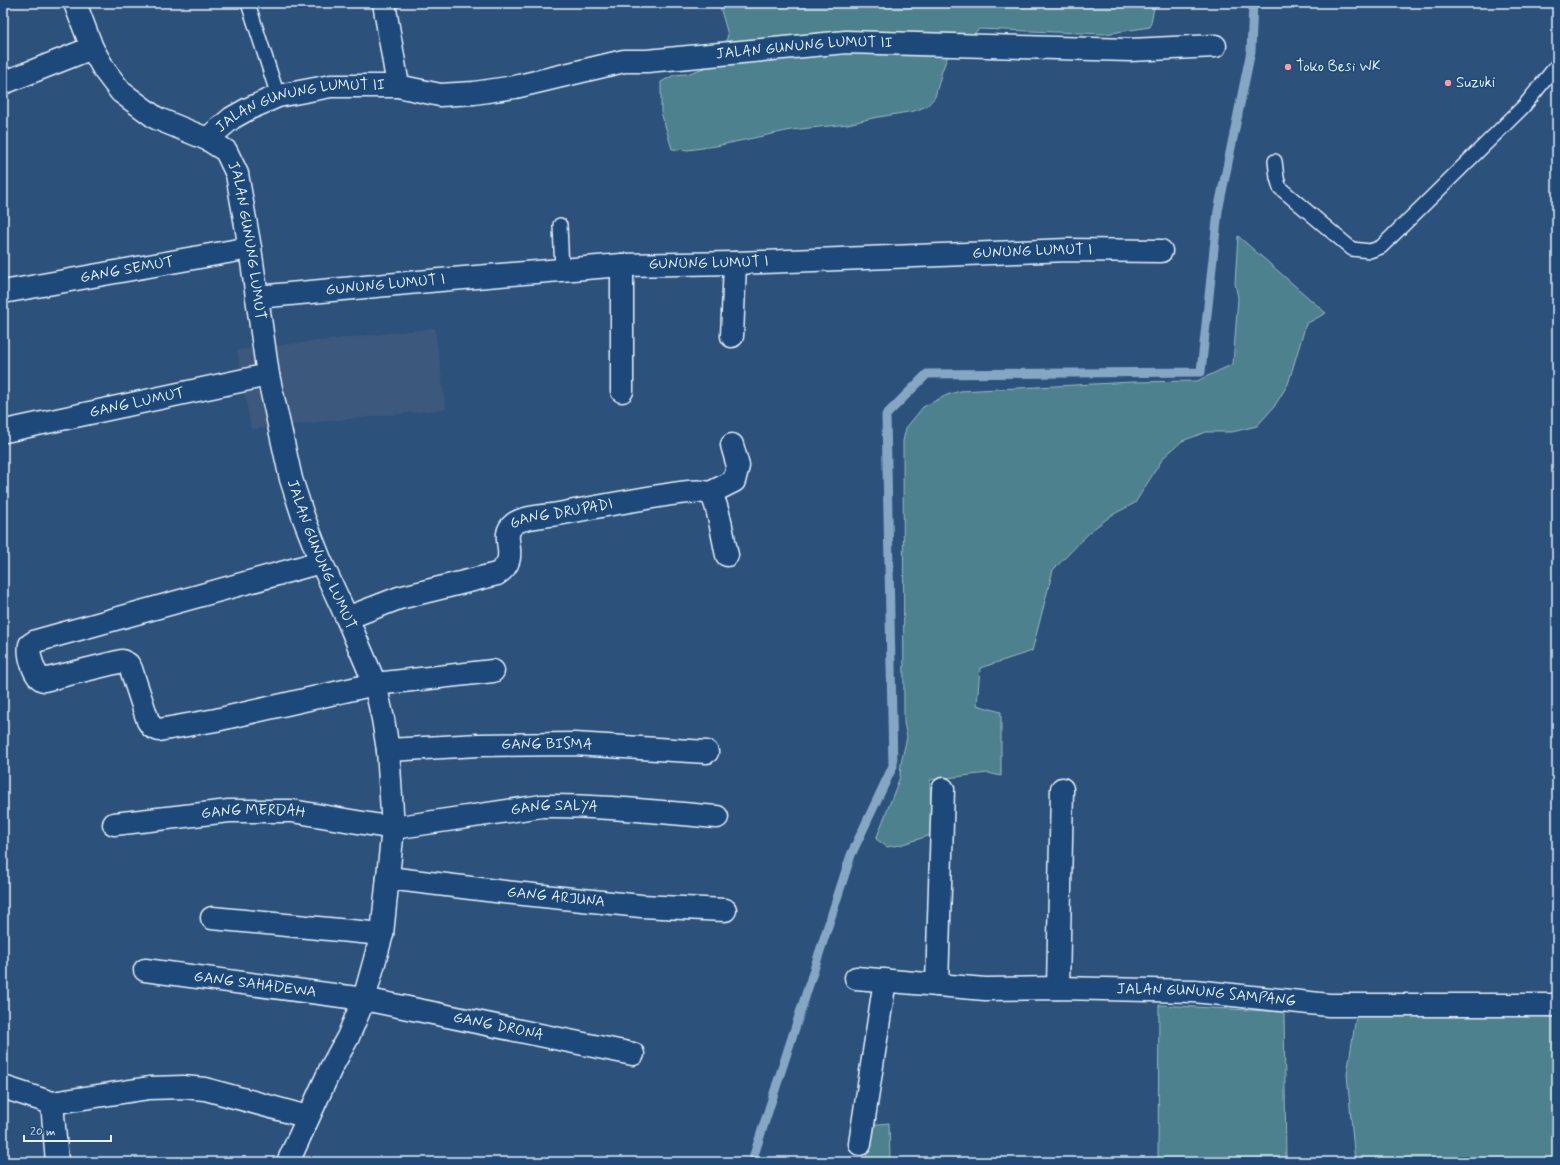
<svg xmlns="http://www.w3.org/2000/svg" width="1560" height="1165" viewBox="0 0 1560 1165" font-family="Mynerve,sans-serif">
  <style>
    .built { fill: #3c597d }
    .green { fill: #4e818d; stroke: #9bb9c2 }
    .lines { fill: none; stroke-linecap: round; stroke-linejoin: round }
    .stream { stroke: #86a7c4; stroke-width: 9 }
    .lane-casing { stroke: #e8f1f8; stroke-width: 16 }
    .street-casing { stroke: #e8f1f8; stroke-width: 25 }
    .secondary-casing { stroke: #e8f1f8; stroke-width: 25 }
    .lane { stroke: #1f4a7a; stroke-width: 13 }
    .street { stroke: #1f4a7a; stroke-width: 22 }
    .secondary { stroke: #1f4a7a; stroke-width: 22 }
    .poi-dot { fill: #ff9aa2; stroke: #1f4a7a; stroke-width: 1.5 }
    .labels { text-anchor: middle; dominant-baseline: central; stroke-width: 3; stroke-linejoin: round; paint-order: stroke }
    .street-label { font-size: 15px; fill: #e8f1f8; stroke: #1f4a7a }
    .poi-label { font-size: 15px; fill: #e8f1f8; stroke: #1f4a7a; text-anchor: start }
  </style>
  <rect width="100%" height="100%" fill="#2c517b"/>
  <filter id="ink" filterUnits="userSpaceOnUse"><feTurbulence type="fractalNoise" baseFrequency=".025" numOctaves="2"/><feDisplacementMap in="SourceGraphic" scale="8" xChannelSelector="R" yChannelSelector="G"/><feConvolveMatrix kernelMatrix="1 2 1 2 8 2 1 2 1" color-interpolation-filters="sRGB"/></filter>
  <g filter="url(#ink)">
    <polygon class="built" points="435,328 446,409 251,429 237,350"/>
    <g class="green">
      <polygon points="719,3 1155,3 1150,27 1105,34 979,29 947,58 942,71 935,97 927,106 914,111 873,118 848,124 791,130 716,146 688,150 672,149 661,112 661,82 674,75 687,74 718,63 728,35"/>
      <polygon points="1238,236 1326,313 1306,324 1288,384 1274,407 1257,426 1232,432 1206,432 1182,441 1163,458 1135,503 1112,515 1092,530 1053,570 1032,651 980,668 977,705 1001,712 1001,776 988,773 930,780 931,835 900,845 887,847 876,839 900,777 901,763 907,737 904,723 903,441 906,428 923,407 947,395 960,391 1132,382 1197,381 1233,364 1238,298 1235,283"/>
      <polygon points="1159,1005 1284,1012 1286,1162 1158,1162"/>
      <polygon points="1357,1011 1557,1017 1557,1162 1355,1162 1347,1074"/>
      <polygon points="889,1123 890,1162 866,1162 869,1125"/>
    </g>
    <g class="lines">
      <polyline class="stream" points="754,1162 754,1155 851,855 893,766 886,415 927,374 1201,372 1218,211 1251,51 1253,3"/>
      <defs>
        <g id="lane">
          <polyline points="248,3 278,96"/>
          <polyline points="1275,161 1277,178 1280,188 1352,249 1370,251 1381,247 1524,106 1557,65"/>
          <polyline points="560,225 562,270"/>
        </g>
        <g id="street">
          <polyline points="384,3 398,86"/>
          <polyline points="3,83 92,48"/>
          <path id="s1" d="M207,139L232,118L248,109L278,96L331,86H398L440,95L474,93L515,87L624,61H647L846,42L1130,50L1215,46"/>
          <path id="s2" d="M3,292L250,248"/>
          <path id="s3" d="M257,297L440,280L622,265L735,263L1068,250L1161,251"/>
          <polyline points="732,336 735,263"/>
          <polyline points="622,391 622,265"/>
          <path id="s4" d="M5,431L268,375"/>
          <polyline points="710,493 734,481 738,466 732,445"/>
          <path d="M321,562L36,641L30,645C28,654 34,678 44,680L122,661L128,664L131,669L148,721L152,727L159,730L216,720L375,684L493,671"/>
          <path id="s5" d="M347,618L399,598L497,574C523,557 497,537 514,524C522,517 547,516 558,514C596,507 633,500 672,494C679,493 705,489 710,494C718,501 724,544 727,555"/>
          <path id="s6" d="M388,750L479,745L574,744L707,752"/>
          <path id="s7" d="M114,824L229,811H292L393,828L542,806C600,805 658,812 717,817"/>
          <path id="s8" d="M388,878L504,892L641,906L725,910"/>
          <polyline points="212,918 382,934"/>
          <path id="s9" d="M145,970L364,999L633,1054"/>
          <path id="s10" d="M856,978L985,989L1058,988L1194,991L1329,1005H1557"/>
          <polyline points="937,985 943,789"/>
          <polyline points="1058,988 1062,789"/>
          <polyline points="3,1087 52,1103 149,1088 183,1087 205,1089 308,1117"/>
          <polyline points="52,1103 57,1162"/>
          <polyline points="860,1144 885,980"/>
        </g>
        <g id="secondary">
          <path id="s11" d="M75,3L92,48L105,71L121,92L156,118L207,139L226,151L237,174L250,248L268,375L291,479L303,516L321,562L347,618L375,684L383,719L388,750L393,828L382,934L364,999L348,1037L331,1068L288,1162"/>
        </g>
      </defs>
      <use href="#lane" class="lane-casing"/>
      <use href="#street" class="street-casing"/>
      <use href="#secondary" class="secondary-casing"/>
      <use href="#lane" class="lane"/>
      <use href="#street" class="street"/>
      <use href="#secondary" class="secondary"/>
    </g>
  </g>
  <g class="poi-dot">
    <circle cx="1288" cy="67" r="4"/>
    <circle cx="1448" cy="83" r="4"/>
  </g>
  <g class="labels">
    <g class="street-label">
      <text stroke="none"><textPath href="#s1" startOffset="616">JALAN GUNUNG LUMUT II</textPath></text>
      <text stroke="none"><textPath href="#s1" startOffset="103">JALAN GUNUNG LUMUT II</textPath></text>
      <text stroke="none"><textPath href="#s11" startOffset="315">JALAN GUNUNG LUMUT</textPath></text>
      <text stroke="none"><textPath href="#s3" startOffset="777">GUNUNG LUMUT I</textPath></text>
      <text stroke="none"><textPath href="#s3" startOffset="453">GUNUNG LUMUT I</textPath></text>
      <text stroke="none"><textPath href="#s2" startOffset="126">GANG SEMUT</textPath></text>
      <text stroke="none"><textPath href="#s3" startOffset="129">GUNUNG LUMUT I</textPath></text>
      <text stroke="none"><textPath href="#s4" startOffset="135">GANG LUMUT</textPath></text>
      <text stroke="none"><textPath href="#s5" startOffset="262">GANG DRUPADI</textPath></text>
      <text stroke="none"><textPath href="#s11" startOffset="639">JALAN GUNUNG LUMUT</textPath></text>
      <text stroke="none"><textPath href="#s6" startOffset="159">GANG BISMA</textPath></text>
      <text stroke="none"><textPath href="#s7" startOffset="444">GANG SALYA</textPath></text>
      <text stroke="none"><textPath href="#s7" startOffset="140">GANG MERDAH</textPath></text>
      <text stroke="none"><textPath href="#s8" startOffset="169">GANG ARJUNA</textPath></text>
      <text stroke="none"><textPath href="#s9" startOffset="111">GANG SAHADEWA</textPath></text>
      <text stroke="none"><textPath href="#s10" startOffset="351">JALAN GUNUNG SAMPANG</textPath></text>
      <text stroke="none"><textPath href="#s9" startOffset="358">GANG DRONA</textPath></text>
    </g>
    <g class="poi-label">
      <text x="1296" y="67">Toko Besi WK</text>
      <text x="1456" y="83">Suzuki</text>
    </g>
  </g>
  <rect width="1560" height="1165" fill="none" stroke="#1f4a7a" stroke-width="16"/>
  <rect x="8" y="8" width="1544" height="1149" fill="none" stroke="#e8f1f8" stroke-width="1.5" filter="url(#ink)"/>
  <path d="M24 1135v6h87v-6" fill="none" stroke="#e8f1f8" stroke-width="2"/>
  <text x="30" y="1135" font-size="12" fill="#e8f1f8" stroke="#1f4a7a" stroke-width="3" paint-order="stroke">20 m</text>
</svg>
